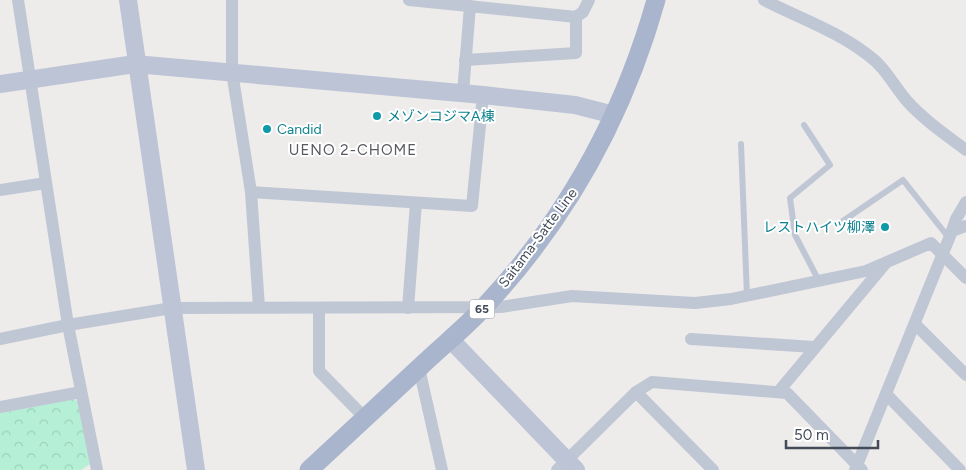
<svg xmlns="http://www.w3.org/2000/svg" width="966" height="470" viewBox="0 0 966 470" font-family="Figtree,'Noto Sans JP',sans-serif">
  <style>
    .forest { fill: url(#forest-crowns) }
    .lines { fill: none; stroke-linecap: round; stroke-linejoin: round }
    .lane { stroke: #c0c7d4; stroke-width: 6 }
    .street { stroke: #c0c7d4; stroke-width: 12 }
    .secondary { stroke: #bcc4d6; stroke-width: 18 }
    .primary { stroke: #a8b5cd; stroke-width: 19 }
    .culture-dot { fill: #0f9aa8; stroke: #fff; stroke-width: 2 }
    .labels { text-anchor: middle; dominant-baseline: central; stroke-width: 4; stroke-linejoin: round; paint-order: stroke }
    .shield { fill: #fff; stroke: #7b818b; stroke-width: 1 }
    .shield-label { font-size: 12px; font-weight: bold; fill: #434b59 }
    .culture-label { font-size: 14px; fill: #0d838f; stroke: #fff; text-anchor: start }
    .street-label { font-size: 14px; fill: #434b59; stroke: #fff }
    .neighbourhood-label { font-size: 15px; letter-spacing: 1px; fill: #585a60; stroke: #fff }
  </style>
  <defs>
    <pattern id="forest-crowns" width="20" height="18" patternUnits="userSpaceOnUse" patternTransform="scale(1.25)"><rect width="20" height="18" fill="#b5f0d6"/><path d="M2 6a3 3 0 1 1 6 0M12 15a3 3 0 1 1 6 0" fill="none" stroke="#9dcfba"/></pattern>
  </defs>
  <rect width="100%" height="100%" fill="#eeebeb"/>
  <polygon class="forest" points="74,399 78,402 90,464 81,470 0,470 0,413"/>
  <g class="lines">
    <g class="lane">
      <polyline points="804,125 830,165 790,198 795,235 819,281"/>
      <polyline points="741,144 747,296"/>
      <polyline points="837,225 903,180 949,238"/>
    </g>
    <g class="street">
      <polyline points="18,0 68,325 97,470"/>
      <polyline points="232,0 232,72 251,192 259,307"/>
      <polyline points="409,0 576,17 583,12 589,0"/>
      <path d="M764,0C799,18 837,31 868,55C885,67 894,86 907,101C924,120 946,135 966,150"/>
      <polyline points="465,60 576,53 576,17"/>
      <polyline points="463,93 470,6"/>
      <polyline points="0,190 46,183"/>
      <polyline points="251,192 472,206 483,95"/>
      <polyline points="952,231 956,219 966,202"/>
      <polyline points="319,308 319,371 365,418"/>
      <polyline points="408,308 416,203"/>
      <polyline points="915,324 966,375"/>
      <polyline points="0,339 68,325 172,308 501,307 572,296 695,303 731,299 866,271 931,243 966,278"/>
      <polyline points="691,339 814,347"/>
      <polyline points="419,368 442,470"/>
      <polyline points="779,391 885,264"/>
      <polyline points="636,392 713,470"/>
      <polyline points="886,394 960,470"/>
      <polyline points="0,407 81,392"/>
      <polyline points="557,470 636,392 652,382 787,393 862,470"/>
      <polyline points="855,470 952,231 966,226"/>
    </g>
    <g class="secondary">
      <polyline points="128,0 196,470"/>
      <polyline points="0,84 135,64 483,95 575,105 614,115"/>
      <polyline points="450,339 576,470"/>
    </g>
    <path class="primary" d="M309,470C346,436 383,401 420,367C442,346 466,327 486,305C567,218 624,114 656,0"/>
  </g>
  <g class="culture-dot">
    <circle cx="377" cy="116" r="5"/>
    <circle cx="267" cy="129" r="5"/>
    <circle cx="885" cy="227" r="5"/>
  </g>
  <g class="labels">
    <rect class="shield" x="469.5" y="299.5" width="25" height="19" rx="4"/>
    <g class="shield-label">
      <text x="482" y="309">65</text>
    </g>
    <g class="culture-label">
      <text x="387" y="116">メゾンコジマA棟</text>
      <text x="277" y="129">Candid</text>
      <text x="875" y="227" text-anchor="end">レストハイツ柳澤</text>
    </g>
    <g class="street-label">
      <text transform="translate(538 238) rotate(-53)">Saitama-Satte Line</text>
    </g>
    <g class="neighbourhood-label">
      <text x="353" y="150">UENO 2-CHOME</text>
    </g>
  </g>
  <path d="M786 440v8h92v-8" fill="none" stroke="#434b59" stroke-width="2.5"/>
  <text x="794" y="440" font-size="15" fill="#434b59" stroke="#ffffff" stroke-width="4" paint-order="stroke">50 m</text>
</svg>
